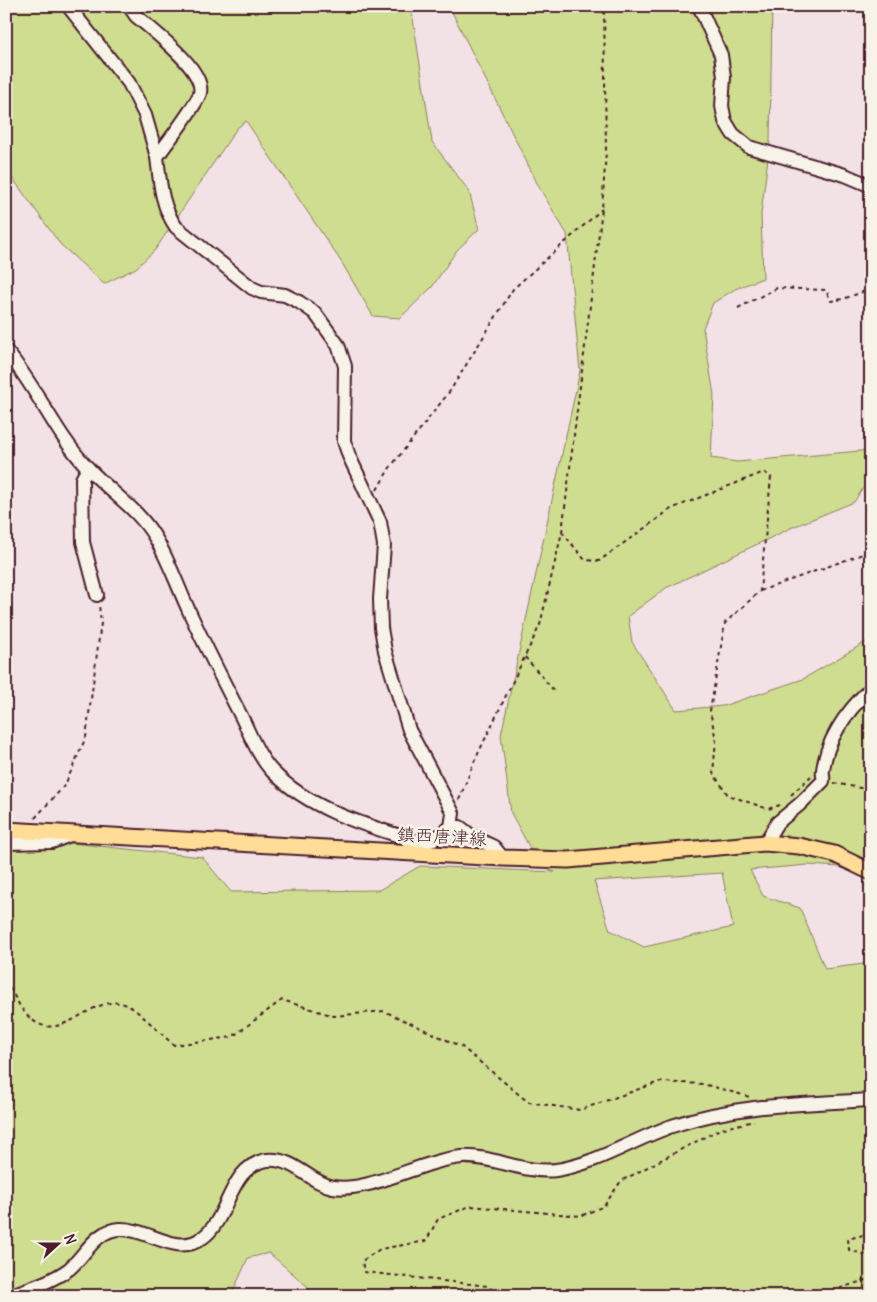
<svg xmlns="http://www.w3.org/2000/svg" width="877" height="1302" viewBox="0 0 877 1302" font-family="Delius,'Klee One',sans-serif">
  <style>
    .green { fill: #cfdd90; stroke: #8c7e5e; fill-rule: evenodd }
    .lines { fill: none; stroke-linecap: round; stroke-linejoin: round }
    .minor-casing { stroke: #4a1f2b; stroke-width: 16 }
    .major-casing { stroke: #4a1f2b; stroke-width: 19 }
    .path { stroke: #4a1f2b; stroke-width: 2; stroke-dasharray: 4 4; stroke-linecap: butt }
    .minor { stroke: #f7f3e8; stroke-width: 12 }
    .major { stroke: #ffdd96; stroke-width: 15 }
    .labels { text-anchor: middle; dominant-baseline: central; stroke-width: 5; stroke-linejoin: round; paint-order: stroke }
    .street-label { font-size: 18px; fill: #4a1f2b; stroke: #f7f3e8 }
  </style>
  <rect width="100%" height="100%" fill="#f2e2e6"/>
  <filter id="ink" filterUnits="userSpaceOnUse"><feTurbulence type="fractalNoise" baseFrequency=".02" numOctaves="2"/><feDisplacementMap in="SourceGraphic" scale="10" xChannelSelector="R" yChannelSelector="G"/><feConvolveMatrix kernelMatrix="1 2 1 2 8 2 1 2 1" color-interpolation-filters="sRGB"/></filter>
  <g filter="url(#ink)">
    <g class="green">
      <polygon points="6,6 411,6 432,142 469,191 479,229 457,250 432,287 400,318 373,316 342,263 246,121 237,128 155,250 136,268 104,284 60,244 6,169"/>
      <path d="M449,6H772L770,142L761,214L763,278L735,289L713,303L703,328L714,395L711,458L737,462L871,450V476L854,502L793,527L666,588L628,616L632,642L676,710L723,706L803,679L871,639V869L808,865L750,870L763,896L800,908L825,969L871,963V1296H311L307,1286L269,1253L248,1258L231,1296H6V846L43,840L202,857L231,892L379,890L420,866L555,872L539,865L511,813L501,735L580,371L567,234L540,189ZM722,873L733,927L644,947L610,930L594,881Z"/>
    </g>
    <g class="lines">
      <defs>
        <g id="minor">
          <polyline points="68,6 129,83 145,115 157,157"/>
          <path d="M129,6L136,16C152,30 210,73 199,96C188,117 171,137 157,157C160,181 161,206 176,227L252,288L261,292L285,295L299,302L315,313L338,345L345,366L344,441L349,456L380,522L384,545L380,599L381,628L385,651L409,730L453,813L451,827"/>
          <polyline points="699,6 721,55 724,77 722,106 725,121 733,134 749,147 845,175 871,186"/>
          <path d="M6,351C37,387 55,434 88,468C111,493 139,509 156,539C169,561 178,587 189,611C205,646 223,681 241,716C250,734 258,756 272,771C309,809 364,825 413,840L417,845"/>
          <polyline points="88,468 82,479 83,542 97,595"/>
          <polyline points="6,843 52,842 73,834"/>
          <path d="M765,843L777,823L800,804L823,781C824,777 822,774 823,770C827,738 849,709 871,688"/>
          <polyline points="416,853 417,845 433,840 451,827 460,827 473,837 494,847 503,858"/>
          <path d="M8,1296C28,1289 51,1282 69,1269C86,1255 95,1230 120,1229C148,1228 176,1257 202,1238C230,1219 228,1166 267,1160C294,1157 310,1183 333,1187C370,1193 422,1160 462,1157C491,1155 524,1174 556,1170C597,1164 634,1139 672,1126C735,1104 805,1104 871,1100"/>
        </g>
        <polyline id="major" points="6,830 503,858 568,860 765,843 799,846 834,854 871,872"/>
      </defs>
      <use href="#minor" class="minor-casing"/>
      <use href="#major" class="major-casing"/>
      <g class="path">
        <polyline points="6,104 12,111"/>
        <polyline points="738,308 777,288 826,290 831,301 843,299 871,289"/>
        <polyline points="377,490 389,469 450,391 513,289 602,209"/>
        <polyline points="562,532 602,209 606,151 604,6"/>
        <polyline points="760,591 871,551"/>
        <polyline points="525,657 555,692"/>
        <polyline points="834,783 871,790"/>
        <polyline points="791,795 811,776"/>
        <polyline points="459,800 475,760 540,625 562,532 585,560 599,561 671,509 764,472 771,477 760,591 725,623 710,711 716,740 713,773 728,795 768,809 780,805"/>
        <polyline points="35,818 65,785 86,737 101,623 99,605"/>
        <path d="M6,981C12,991 18,1005 26,1014C60,1052 91,990 127,1005C137,1009 164,1037 174,1045L232,1037L282,1000L334,1016L384,1011L462,1047L528,1102L580,1110L659,1082L703,1084L750,1097"/>
        <polyline points="871,1233 848,1239 849,1250 871,1256"/>
        <polyline points="499,1296 488,1286 364,1272 362,1261 380,1249 426,1241 438,1219 470,1206 581,1216 604,1206 621,1181 720,1129 754,1121"/>
        <polyline points="817,1296 871,1278"/>
      </g>
      <use href="#minor" class="minor"/>
      <use href="#major" class="major"/>
    </g>
  </g>
  <g class="labels">
    <g class="street-label">
      <text transform="translate(442 836) rotate(3)">鎮西唐津線</text>
    </g>
  </g>
  <rect width="877" height="1302" fill="none" stroke="#f7f3e8" stroke-width="25"/>
  <rect x="12" y="12" width="852" height="1277" fill="none" stroke="#4a1f2b" stroke-width="2" filter="url(#ink)"/>
  <g transform="translate(58 1244) rotate(69)" stroke="#f7f3e8" stroke-width="4" paint-order="stroke">
  <path d="M0-4L9 19L0 12L-9 19Z" fill="#4a1f2b"/>
  <text y="-8" font-size="14" font-weight="bold" text-anchor="middle" fill="#4a1f2b">N</text>
  </g>
</svg>
